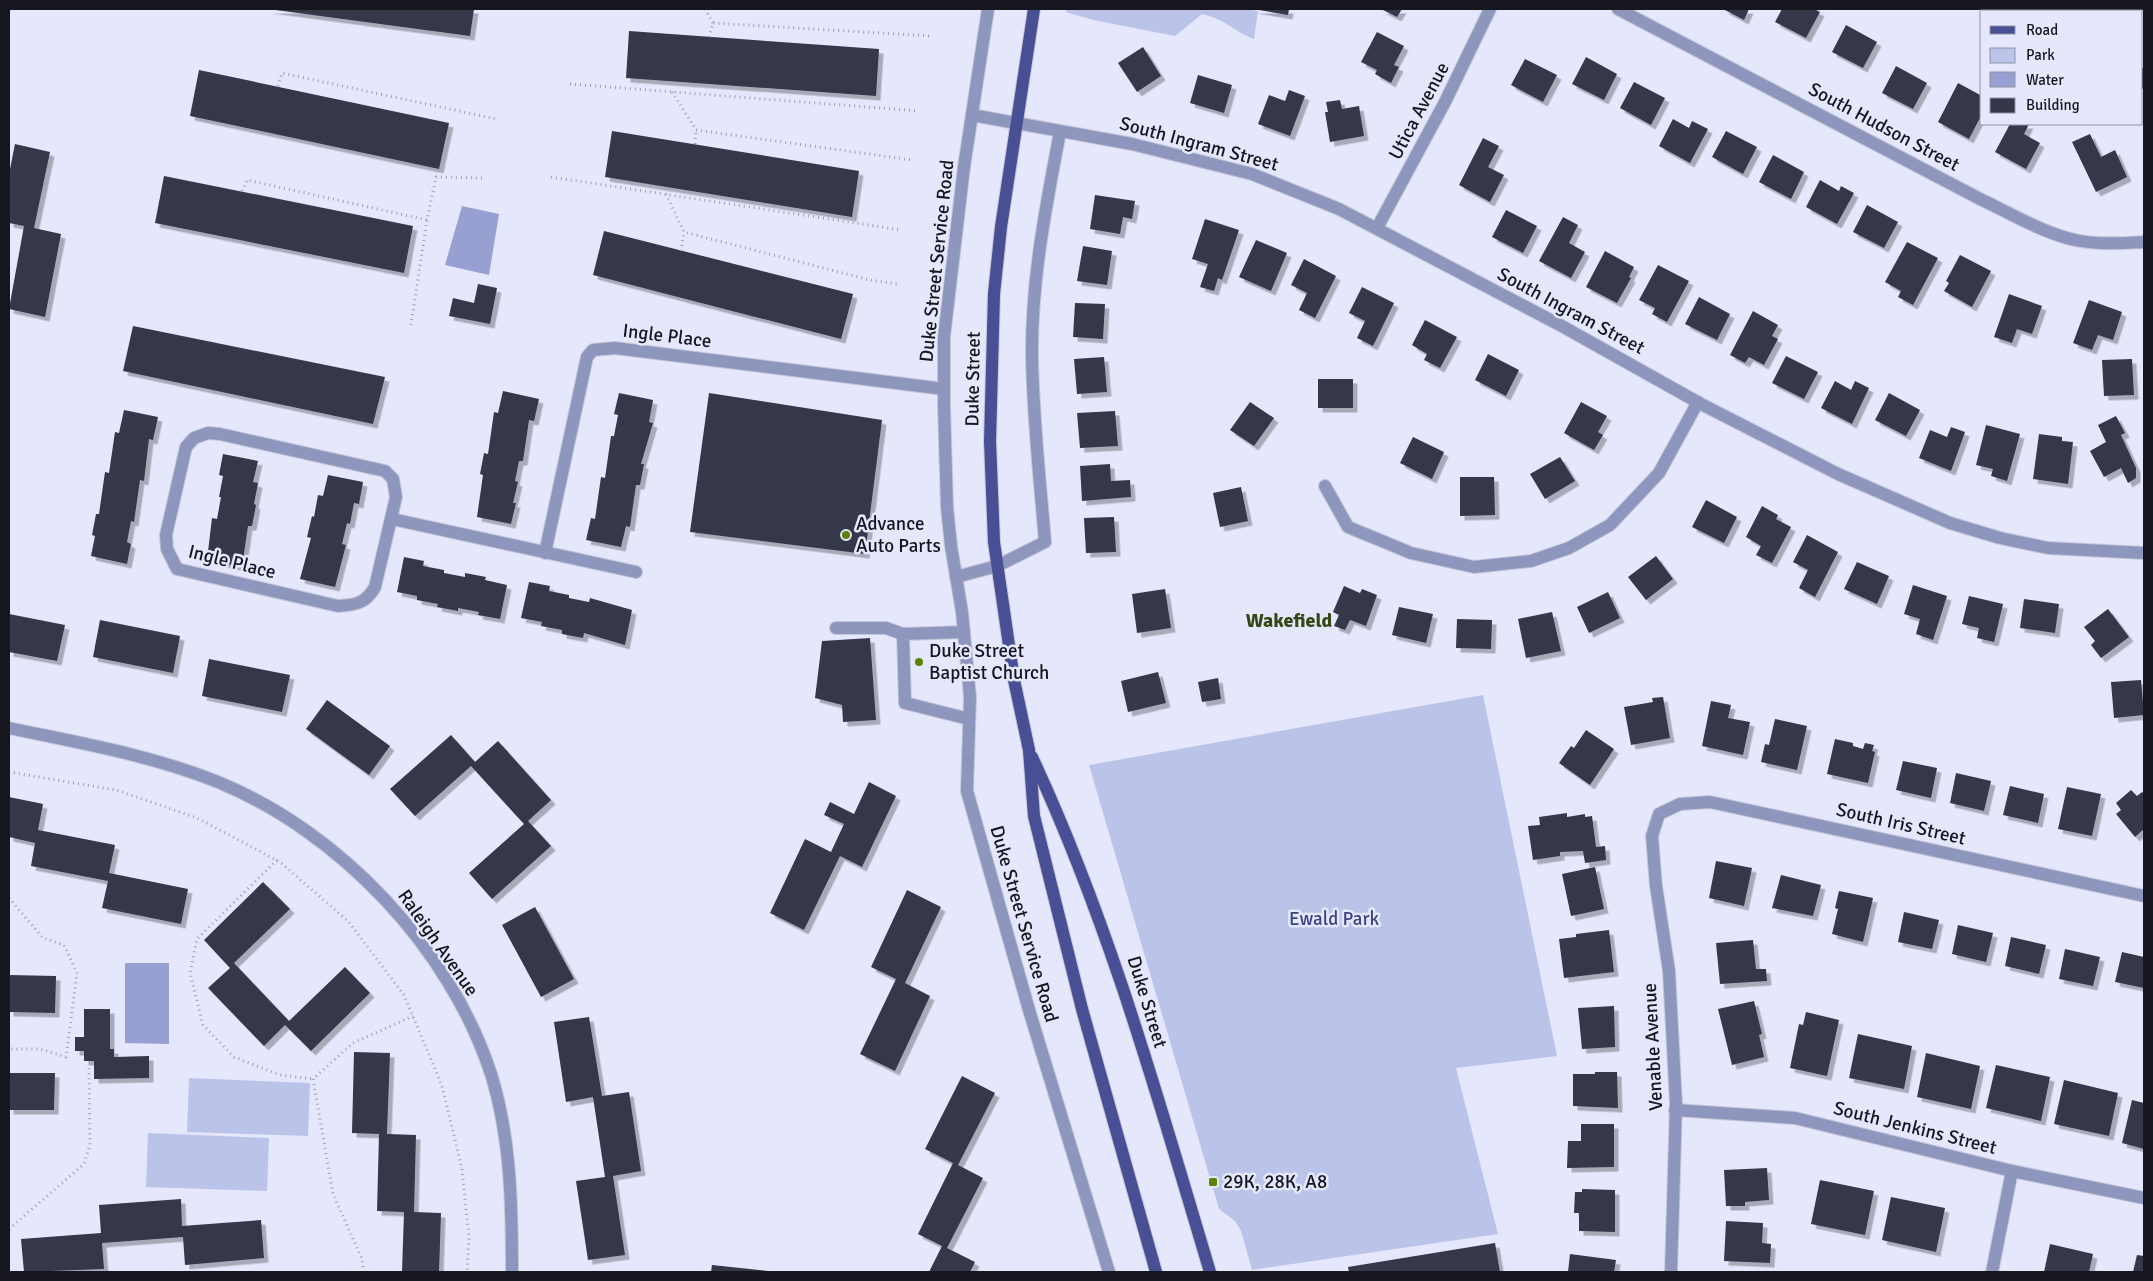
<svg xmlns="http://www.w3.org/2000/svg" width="2153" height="1281" viewBox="0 0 2153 1281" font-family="Signika,sans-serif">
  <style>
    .green { fill: #bcc3e9 }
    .water { fill: #98a0d1 }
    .building { fill: #34374a; filter: url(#shadow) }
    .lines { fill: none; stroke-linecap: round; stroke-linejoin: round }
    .lane-casing { stroke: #c4c6d8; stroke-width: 14 }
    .street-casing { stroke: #c4c6d8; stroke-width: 14 }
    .primary-casing { stroke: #c4c6d8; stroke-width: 14 }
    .path { stroke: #9da0af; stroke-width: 3; stroke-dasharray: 1 4; stroke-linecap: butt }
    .lane { stroke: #8f96be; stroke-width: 12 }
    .street { stroke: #8f96be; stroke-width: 12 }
    .primary { stroke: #494f94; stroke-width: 12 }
    .poi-dot { fill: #5d8305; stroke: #e5e8fc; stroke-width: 2 }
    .labels { text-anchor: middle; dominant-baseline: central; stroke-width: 5; stroke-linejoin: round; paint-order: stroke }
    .street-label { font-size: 19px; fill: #15161e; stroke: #e5e8fc }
    .poi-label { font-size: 19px; fill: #15161e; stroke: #e5e8fc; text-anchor: start }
    .park-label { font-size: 19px; fill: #3e4380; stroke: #e5e8fc }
    .neighbourhood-label { font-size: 20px; font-weight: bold; fill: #354814; stroke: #e5e8fc }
  </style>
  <defs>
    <filter id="shadow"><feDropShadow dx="4.5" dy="4.5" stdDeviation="0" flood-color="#0004"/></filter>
  </defs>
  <rect width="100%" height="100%" fill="#e5e8fc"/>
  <g class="green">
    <path d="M1067,9H1246L1258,11L1254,39C1233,31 1225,19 1202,14L1175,36L1093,20L1066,12Z"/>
    <polygon points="1483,695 1557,1056 1456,1068 1498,1234 1252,1270 1241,1231 1235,1221 1219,1209 1089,765"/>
    <polygon points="189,1078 310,1083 308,1136 187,1132"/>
    <polygon points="148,1133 269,1138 267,1191 146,1187"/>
  </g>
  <g class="water">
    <polygon points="462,206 499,214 489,275 445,265"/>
    <polygon points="125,963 169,963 169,1044 125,1043"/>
  </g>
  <g class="building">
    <polygon points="268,9 474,9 470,36"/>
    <polygon points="1253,9 1289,9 1288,15"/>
    <polygon points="1381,9 1402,9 1397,17"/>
    <polygon points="1723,9 1749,9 1744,20"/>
    <polygon points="1782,9 1814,9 1820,12 1806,38 1775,22"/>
    <polygon points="1997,9 2035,9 2037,10 1996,11"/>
    <polygon points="1846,25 1877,42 1863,68 1832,52"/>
    <polygon points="629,31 879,49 876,96 626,78"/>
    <polygon points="1377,32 1404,46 1394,65 1399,67 1391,83 1375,74 1377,70 1361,62"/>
    <polygon points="1143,47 1161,76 1137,92 1118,63"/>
    <polygon points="1586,57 1617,74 1604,100 1572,84"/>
    <polygon points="1525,59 1557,75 1543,102 1511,85"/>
    <polygon points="1896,66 1927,83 1913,109 1882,93"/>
    <polygon points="2142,67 2144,72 2144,88 2142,89"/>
    <polygon points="199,70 449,123 439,169 190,116"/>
    <polygon points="1198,75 1232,85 1224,113 1190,103"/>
    <polygon points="1634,82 1665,98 1651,125 1620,108"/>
    <polygon points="1958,83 1982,96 1982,114 1969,139 1938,122"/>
    <polygon points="1289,90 1305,96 1290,136 1258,124 1269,95 1285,101"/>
    <polygon points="1340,100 1342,109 1359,106 1364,136 1330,142 1325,112 1328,112 1326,102"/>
    <polygon points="1673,119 1689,128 1692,121 1708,129 1690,163 1659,146"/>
    <polygon points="2010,124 2029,124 2024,134 2040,143 2026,169 1995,152"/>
    <polygon points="612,131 859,171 852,217 605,177"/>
    <polygon points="1726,131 1757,147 1743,174 1712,157"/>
    <polygon points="2090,134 2101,157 2115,150 2127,177 2096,192 2072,142"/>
    <polygon points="1483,138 1499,146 1488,167 1504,175 1490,202 1459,185"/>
    <polygon points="15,144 50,152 34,228 61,234 45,317 9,309 24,226 9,223 9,174"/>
    <polygon points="1773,155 1804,172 1791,199 1759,182"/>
    <polygon points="164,176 413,226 404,273 155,223"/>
    <polygon points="1820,180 1839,191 1841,186 1854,193 1837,224 1806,207"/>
    <polygon points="1095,195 1135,201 1132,219 1123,217 1120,234 1090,229"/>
    <polygon points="1867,205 1898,222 1884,248 1853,232"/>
    <polygon points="1506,210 1537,226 1523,253 1492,237"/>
    <polygon points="1563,217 1578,225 1569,243 1585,252 1571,278 1539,261"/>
    <polygon points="1205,219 1239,230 1222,280 1218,278 1214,291 1200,287 1208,264 1192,259"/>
    <polygon points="604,231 853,294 841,339 593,275"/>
    <polygon points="1256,240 1287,253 1271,291 1239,277"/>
    <polygon points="1907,242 1938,258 1913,305 1898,297 1901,291 1885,282"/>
    <polygon points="1083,246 1112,251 1107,285 1077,281"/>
    <polygon points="1605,251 1634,267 1629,277 1631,278 1617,303 1586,287"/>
    <polygon points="1960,255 1991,271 1972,307 1944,291 1949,283 1946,281"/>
    <polygon points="1304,259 1336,276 1315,318 1299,310 1307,293 1291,285"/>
    <polygon points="1658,265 1689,281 1667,322 1652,314 1655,308 1639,300"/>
    <polygon points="478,284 497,288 490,324 449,316 453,298 474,303"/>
    <polygon points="1362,287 1394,303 1373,346 1357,338 1365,321 1349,313"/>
    <polygon points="2009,294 2042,306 2032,334 2017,329 2012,343 1994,337"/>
    <polygon points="1699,297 1730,314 1717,340 1685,324"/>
    <polygon points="2089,300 2122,312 2113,340 2098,335 2092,350 2073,343"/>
    <polygon points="1075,303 1105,304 1103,339 1073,337"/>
    <polygon points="1753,311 1778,325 1772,336 1778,339 1764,365 1749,357 1745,363 1730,355"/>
    <polygon points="1425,320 1457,337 1440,368 1424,360 1427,354 1412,345"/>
    <polygon points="133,326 385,377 373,424 123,371"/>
    <polygon points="1488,354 1519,370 1506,396 1475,380"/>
    <polygon points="1786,356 1818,372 1804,399 1772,383"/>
    <polygon points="1104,357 1107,392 1077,394 1074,359"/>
    <polygon points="2132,359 2134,395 2104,396 2102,360"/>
    <rect x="1318" y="379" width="35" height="29"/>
    <polygon points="1835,381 1851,390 1855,381 1869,388 1852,424 1821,408"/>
    <polygon points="503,391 539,399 534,421 529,420 523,461 519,461 515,481 518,482 513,503 516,503 511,524 477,517 483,475 480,474 484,453 488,454 494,412 498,413"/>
    <polygon points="619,393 653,400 649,422 653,423 641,464 644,464 640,485 636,485 630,527 626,526 621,547 586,540 591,518 595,519 601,477 605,478 611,436 614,436 618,415 614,414"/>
    <polygon points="709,393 882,420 865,554 690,532"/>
    <polygon points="1889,393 1920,410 1906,436 1875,420"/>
    <polygon points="1250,402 1274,418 1254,446 1230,430"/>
    <polygon points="1581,402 1607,416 1598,432 1603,435 1594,450 1564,433"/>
    <polygon points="124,410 158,417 153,440 149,439 144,481 140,480 134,522 131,521 127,542 131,544 127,564 91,556 95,536 92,535 96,514 99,514 105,472 109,473 115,432 119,433"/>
    <polygon points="1115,411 1118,446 1080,448 1077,413"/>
    <polygon points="2116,416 2125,433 2121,435 2136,468 2136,478 2128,483 2121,468 2104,477 2090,451 2106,442 2098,425"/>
    <polygon points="1986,425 2020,434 2007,481 1991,476 1993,469 1976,465"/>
    <polygon points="1951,427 1965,432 1951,471 1919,458 1930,430 1947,437"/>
    <polygon points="2039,434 2062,437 2062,441 2073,442 2068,484 2033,479"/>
    <polygon points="1413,437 1444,452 1432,479 1400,463"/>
    <polygon points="223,454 258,461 253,482 258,483 254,504 256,505 252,526 248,526 242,567 207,560 212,518 217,519 221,497 219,497 223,476 219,475"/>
    <polygon points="1560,457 1575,481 1545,499 1530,474"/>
    <polygon points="1110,464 1111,481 1130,480 1131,497 1082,501 1080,466"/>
    <polygon points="328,475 363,482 359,504 354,503 350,524 347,523 342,544 346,545 335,587 300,579 311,538 307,537 312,516 314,517 318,495 323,496"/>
    <polygon points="1460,477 1494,477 1495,515 1460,516"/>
    <polygon points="1241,487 1248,521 1220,527 1213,493"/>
    <polygon points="1706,500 1737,517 1724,543 1692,527"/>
    <polygon points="1762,506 1778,515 1776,519 1791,527 1772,563 1756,555 1761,546 1746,537"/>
    <polygon points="1114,517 1116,552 1086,553 1084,518"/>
    <polygon points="1807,535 1838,552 1815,597 1799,588 1808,570 1793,562"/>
    <polygon points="1656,556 1673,579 1646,600 1628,577"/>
    <polygon points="404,557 424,561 423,566 444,570 444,573 465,577 465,573 486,577 485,580 507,585 500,619 478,615 479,612 458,608 458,611 437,607 438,604 417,600 417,596 397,592"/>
    <polygon points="1857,562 1889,576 1877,604 1844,589"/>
    <polygon points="529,582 550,586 549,591 569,595 569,598 589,602 590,598 632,610 625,645 584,633 583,638 562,634 562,630 541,626 542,622 521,618"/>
    <polygon points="1913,585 1947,596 1933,640 1916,634 1920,619 1904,614"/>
    <polygon points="1344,586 1360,593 1362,589 1377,595 1366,626 1350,620 1345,630 1334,626 1339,615 1333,612"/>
    <polygon points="1165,589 1171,628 1137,633 1132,594"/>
    <polygon points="1608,592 1620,618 1589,633 1577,607"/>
    <polygon points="1969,596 2003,604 1994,642 1977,638 1979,628 1962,624"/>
    <polygon points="2024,599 2059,604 2055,633 2020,628"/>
    <polygon points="1399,607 1433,614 1426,643 1392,635"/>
    <polygon points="2108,609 2129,637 2101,658 2091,645 2095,641 2084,627"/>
    <polygon points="1552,612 1561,651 1526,658 1518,619"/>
    <polygon points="9,614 65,625 57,661 9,652"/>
    <polygon points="1457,619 1492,620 1491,649 1456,648"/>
    <polygon points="100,620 180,636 173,673 93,657"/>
    <polygon points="870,638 876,720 843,722 842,705 815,698 822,641"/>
    <polygon points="209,659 290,675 282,712 202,696"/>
    <polygon points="1158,672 1166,703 1128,712 1121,681"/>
    <polygon points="1218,678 1221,699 1202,702 1198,682"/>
    <polygon points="2141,680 2144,715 2114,718 2111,682"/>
    <polygon points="1663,697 1670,738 1631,745 1624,707 1653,702 1652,698"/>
    <polygon points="327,700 390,746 369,775 306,729"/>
    <polygon points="1711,701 1731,705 1728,718 1750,722 1743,755 1702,746"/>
    <polygon points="1775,719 1807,726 1797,770 1761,762 1765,744 1769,745"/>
    <polygon points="1586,730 1614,749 1590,785 1559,763 1571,746 1574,748"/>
    <polygon points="451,735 475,762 498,741 551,800 528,821 551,846 492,899 469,873 524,824 471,766 415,816 390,789"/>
    <polygon points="1835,739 1853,743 1853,746 1863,749 1865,743 1874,745 1872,751 1875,752 1868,783 1827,774"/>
    <polygon points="1903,761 1937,768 1931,798 1896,790"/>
    <polygon points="1956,773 1991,781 1984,811 1950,803"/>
    <polygon points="869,782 896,796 862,867 840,856 804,930 770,913 805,839 831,852 844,824 824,815 830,802 854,814"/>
    <polygon points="2010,786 2044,794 2038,823 2003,815"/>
    <polygon points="2067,787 2101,794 2092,836 2058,829"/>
    <polygon points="2131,790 2137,796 2142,792 2144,794 2144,829 2135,837 2116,814 2121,810 2116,803"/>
    <polygon points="9,797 43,804 38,830 115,845 109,873 188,889 181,924 102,908 108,881 31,866 35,843 9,837"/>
    <polygon points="1567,813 1567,817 1585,814 1585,817 1592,816 1596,847 1605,846 1606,860 1585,863 1583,851 1560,852 1560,856 1533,860 1528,826 1540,825 1539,817"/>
    <polygon points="1716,861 1752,868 1744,906 1709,898"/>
    <polygon points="1595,867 1604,909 1571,916 1562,874"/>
    <polygon points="1781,875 1821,885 1813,916 1772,908"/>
    <polygon points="263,882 290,909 234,963 289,1021 345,967 370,993 311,1051 285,1025 264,1046 208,988 230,968 204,940"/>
    <polygon points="907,890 941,907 905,983 930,996 895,1071 860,1054 896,979 871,967"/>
    <polygon points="1839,891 1873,898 1863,942 1832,934 1838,909 1835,908"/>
    <polygon points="535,907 574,979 541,997 502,925"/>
    <polygon points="1904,912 1939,920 1932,949 1898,942"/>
    <polygon points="1958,925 1993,933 1986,962 1952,954"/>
    <polygon points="1609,930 1614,972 1564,978 1559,939 1576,937 1576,934"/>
    <polygon points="2011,937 2046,945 2039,974 2005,966"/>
    <polygon points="1753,940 1756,969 1766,969 1767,981 1720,984 1716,943"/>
    <polygon points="2065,949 2100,957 2093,986 2059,979"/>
    <polygon points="2122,952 2144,957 2144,988 2115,982"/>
    <polygon points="9,975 56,976 55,1013 9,1012"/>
    <polygon points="1754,1001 1762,1034 1759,1035 1764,1057 1732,1065 1718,1009"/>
    <polygon points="1614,1006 1615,1047 1582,1049 1578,1008"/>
    <polygon points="84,1009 110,1009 110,1049 114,1049 114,1057 149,1056 149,1078 94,1079 94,1061 84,1061 84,1051 75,1051 75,1037 84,1037"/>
    <polygon points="1806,1012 1839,1020 1827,1076 1790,1068 1799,1024 1803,1025"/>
    <polygon points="589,1017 602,1096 629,1092 641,1171 613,1176 625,1255 588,1260 576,1181 605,1177 593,1097 566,1102 554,1022"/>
    <polygon points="1858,1034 1912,1046 1904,1089 1849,1078"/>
    <polygon points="354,1052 390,1053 387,1134 416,1135 414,1212 441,1213 439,1272 402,1272 404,1212 377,1211 379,1134 352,1133"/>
    <polygon points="1926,1053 1980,1066 1971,1109 1917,1097"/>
    <polygon points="1996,1065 2050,1077 2041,1121 1986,1108"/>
    <polygon points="1595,1072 1617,1072 1618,1108 1573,1106 1573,1074 1595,1074"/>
    <polygon points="9,1073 55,1073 54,1110 9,1110"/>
    <polygon points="962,1076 995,1093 958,1165 983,1178 947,1248 975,1262 970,1272 929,1272 942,1246 918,1234 953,1163 925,1149"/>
    <polygon points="2064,1080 2118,1093 2109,1136 2054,1124"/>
    <polygon points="2132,1100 2144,1103 2144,1149 2122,1143"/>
    <polygon points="1581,1124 1614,1124 1614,1167 1567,1168 1568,1141 1581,1141"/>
    <polygon points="1767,1168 1769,1200 1745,1202 1745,1206 1726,1206 1724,1170"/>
    <polygon points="1820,1180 1874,1191 1865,1235 1811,1224"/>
    <polygon points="1582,1189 1615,1190 1615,1232 1579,1231 1579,1213 1574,1213 1575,1192 1582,1192"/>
    <polygon points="1891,1197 1945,1208 1936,1252 1882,1240"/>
    <polygon points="181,1199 182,1226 261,1220 264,1258 185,1265 183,1237 102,1243 104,1269 24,1272 21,1239 101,1233 99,1205"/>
    <polygon points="1726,1221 1763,1223 1762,1243 1771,1244 1770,1263 1724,1261"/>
    <polygon points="1495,1243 1500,1272 1349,1272 1348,1267"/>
    <polygon points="2050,1244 2093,1254 2089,1272 2044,1272"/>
    <polygon points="1570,1254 1616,1260 1614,1272 1568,1272"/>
    <polygon points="2137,1255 2144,1256 2144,1272 2133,1272"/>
    <polygon points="712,1265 768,1271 768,1272 711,1272"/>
  </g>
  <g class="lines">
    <defs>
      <g id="lane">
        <polyline points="836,628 886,628 903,634"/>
        <polyline points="964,632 903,634 905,703 969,719"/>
      </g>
      <g id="street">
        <polyline points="988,9 964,167 944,337 944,406 947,507 951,546 962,612 970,697 967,791 1029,1010 1109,1272"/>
        <path d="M1618,9L1980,199C2010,213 2043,233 2075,240C2098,245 2122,243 2144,242"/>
        <polyline points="972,115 1132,144 1252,174 1339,209 1560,325 1701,404 1838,474 1950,523 2000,538 2048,548 2144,553"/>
        <polyline points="1377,228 1445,102 1490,9"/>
        <path d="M208,433L220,434L385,471L393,479L396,497L375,587C366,603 356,605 338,606L177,569L167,549L166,535L186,447L194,438Z"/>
        <polyline points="1325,486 1348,527 1411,553 1474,567 1531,561 1569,548 1610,525 1659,473 1698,402"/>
        <polyline points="392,519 636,572"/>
        <polyline points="545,553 587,357 593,350 615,348 944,389"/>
        <path d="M956,577L997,566L1045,542C1040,480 1033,419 1032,357C1031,281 1046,206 1060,132"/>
        <path d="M9,728C79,743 151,755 218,782C340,832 450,948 491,1074C511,1138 512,1207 512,1272"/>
        <polyline points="1675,1110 1795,1118 2012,1171 2144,1198"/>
        <polyline points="1671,1272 1676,1104 1669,971 1656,886 1652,836 1659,814 1680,804 1710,802 2144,896"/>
        <polyline points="1992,1272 2012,1171"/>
      </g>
      <g id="primary">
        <polyline points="1034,9 1001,227 994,294 990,441 994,542 1014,680 1029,750 1034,816 1082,1009 1156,1272"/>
        <path d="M1032,757C1109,922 1158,1098 1210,1272"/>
      </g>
    </defs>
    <use href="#lane" class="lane-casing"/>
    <use href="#street" class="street-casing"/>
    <use href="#primary" class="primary-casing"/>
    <g class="path">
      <polyline points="705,9 713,23"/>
      <polyline points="709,37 713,23 931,36"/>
      <polyline points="570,84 919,111"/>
      <polyline points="278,86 282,73 496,119"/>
      <polyline points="672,92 696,130 912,160"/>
      <polyline points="695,144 696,130"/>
      <polyline points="551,177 902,230"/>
      <polyline points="242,191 247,180 427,220"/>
      <polyline points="666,194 684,232 870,280 897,284"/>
      <polyline points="681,251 684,232"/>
      <polyline points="411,325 427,220 436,177 482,178"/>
      <polyline points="9,772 116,790 197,818 280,862 348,921 404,995 442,1086 462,1169 469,1238 467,1272"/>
      <polyline points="277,860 197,939 190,973 203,1025 234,1057 280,1075 313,1079"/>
      <polyline points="9,898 43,938 64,945 77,973 66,1057 40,1049 9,1049"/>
      <polyline points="9,1229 84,1164 90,1145 89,1068"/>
      <polyline points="364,1272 362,1259 333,1194 313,1079 353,1043 413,1016"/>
    </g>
    <use href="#lane" class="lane"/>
    <use href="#street" class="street"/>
    <use href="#primary" class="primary"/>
  </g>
  <g class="poi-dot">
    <circle cx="846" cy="535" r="5"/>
    <circle cx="919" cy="662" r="5"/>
    <rect x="1208" y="1177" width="10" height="10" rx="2.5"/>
  </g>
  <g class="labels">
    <g class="street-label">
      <text transform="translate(1419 111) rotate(-62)">Utica Avenue</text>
      <text transform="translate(1884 127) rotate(28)">South Hudson Street</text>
      <text transform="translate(1199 144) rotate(15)">South Ingram Street</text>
      <text transform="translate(937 261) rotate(-84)">Duke Street Service Road</text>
      <text transform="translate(1571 311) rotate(28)">South Ingram Street</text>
      <text transform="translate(667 336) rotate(7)">Ingle Place</text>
      <text transform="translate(973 379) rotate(-89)">Duke Street</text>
      <text transform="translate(232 562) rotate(14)">Ingle Place</text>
      <text transform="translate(1901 824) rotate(13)">South Iris Street</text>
      <text transform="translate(1024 924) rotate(74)">Duke Street Service Road</text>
      <text transform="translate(438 943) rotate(55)">Raleigh Avenue</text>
      <text transform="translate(1147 1002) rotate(73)">Duke Street</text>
      <text transform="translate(1653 1047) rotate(-93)">Venable Avenue</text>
      <text transform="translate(1915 1128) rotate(14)">South Jenkins Street</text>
    </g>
    <g class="poi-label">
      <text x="856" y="524">Advance<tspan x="856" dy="22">Auto Parts</tspan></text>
      <text x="929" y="651">Duke Street<tspan x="929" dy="22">Baptist Church</tspan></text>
      <text x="1223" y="1182">29K, 28K, A8</text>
    </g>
    <g class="park-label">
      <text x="1334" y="919">Ewald Park</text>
    </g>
    <g class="neighbourhood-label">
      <text x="1289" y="620">Wakefield</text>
    </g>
  </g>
  <rect width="2153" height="1281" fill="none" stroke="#15161e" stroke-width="20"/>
  <rect x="1980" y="10" width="162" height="115" fill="#e5e8fc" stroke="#9294a3"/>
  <rect x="1990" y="26" width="25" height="8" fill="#494f94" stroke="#9294a3"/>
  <text x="2026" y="35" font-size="15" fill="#15161e">Road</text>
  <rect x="1990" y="48" width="25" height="15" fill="#bcc3e9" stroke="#9294a3"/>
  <text x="2026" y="60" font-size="15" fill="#15161e">Park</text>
  <rect x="1990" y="72" width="25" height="15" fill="#98a0d1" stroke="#9294a3"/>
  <text x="2026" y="85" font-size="15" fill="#15161e">Water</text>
  <rect x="1990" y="98" width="25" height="15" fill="#34374a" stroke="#9294a3"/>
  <text x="2026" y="110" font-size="15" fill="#15161e">Building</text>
</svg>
